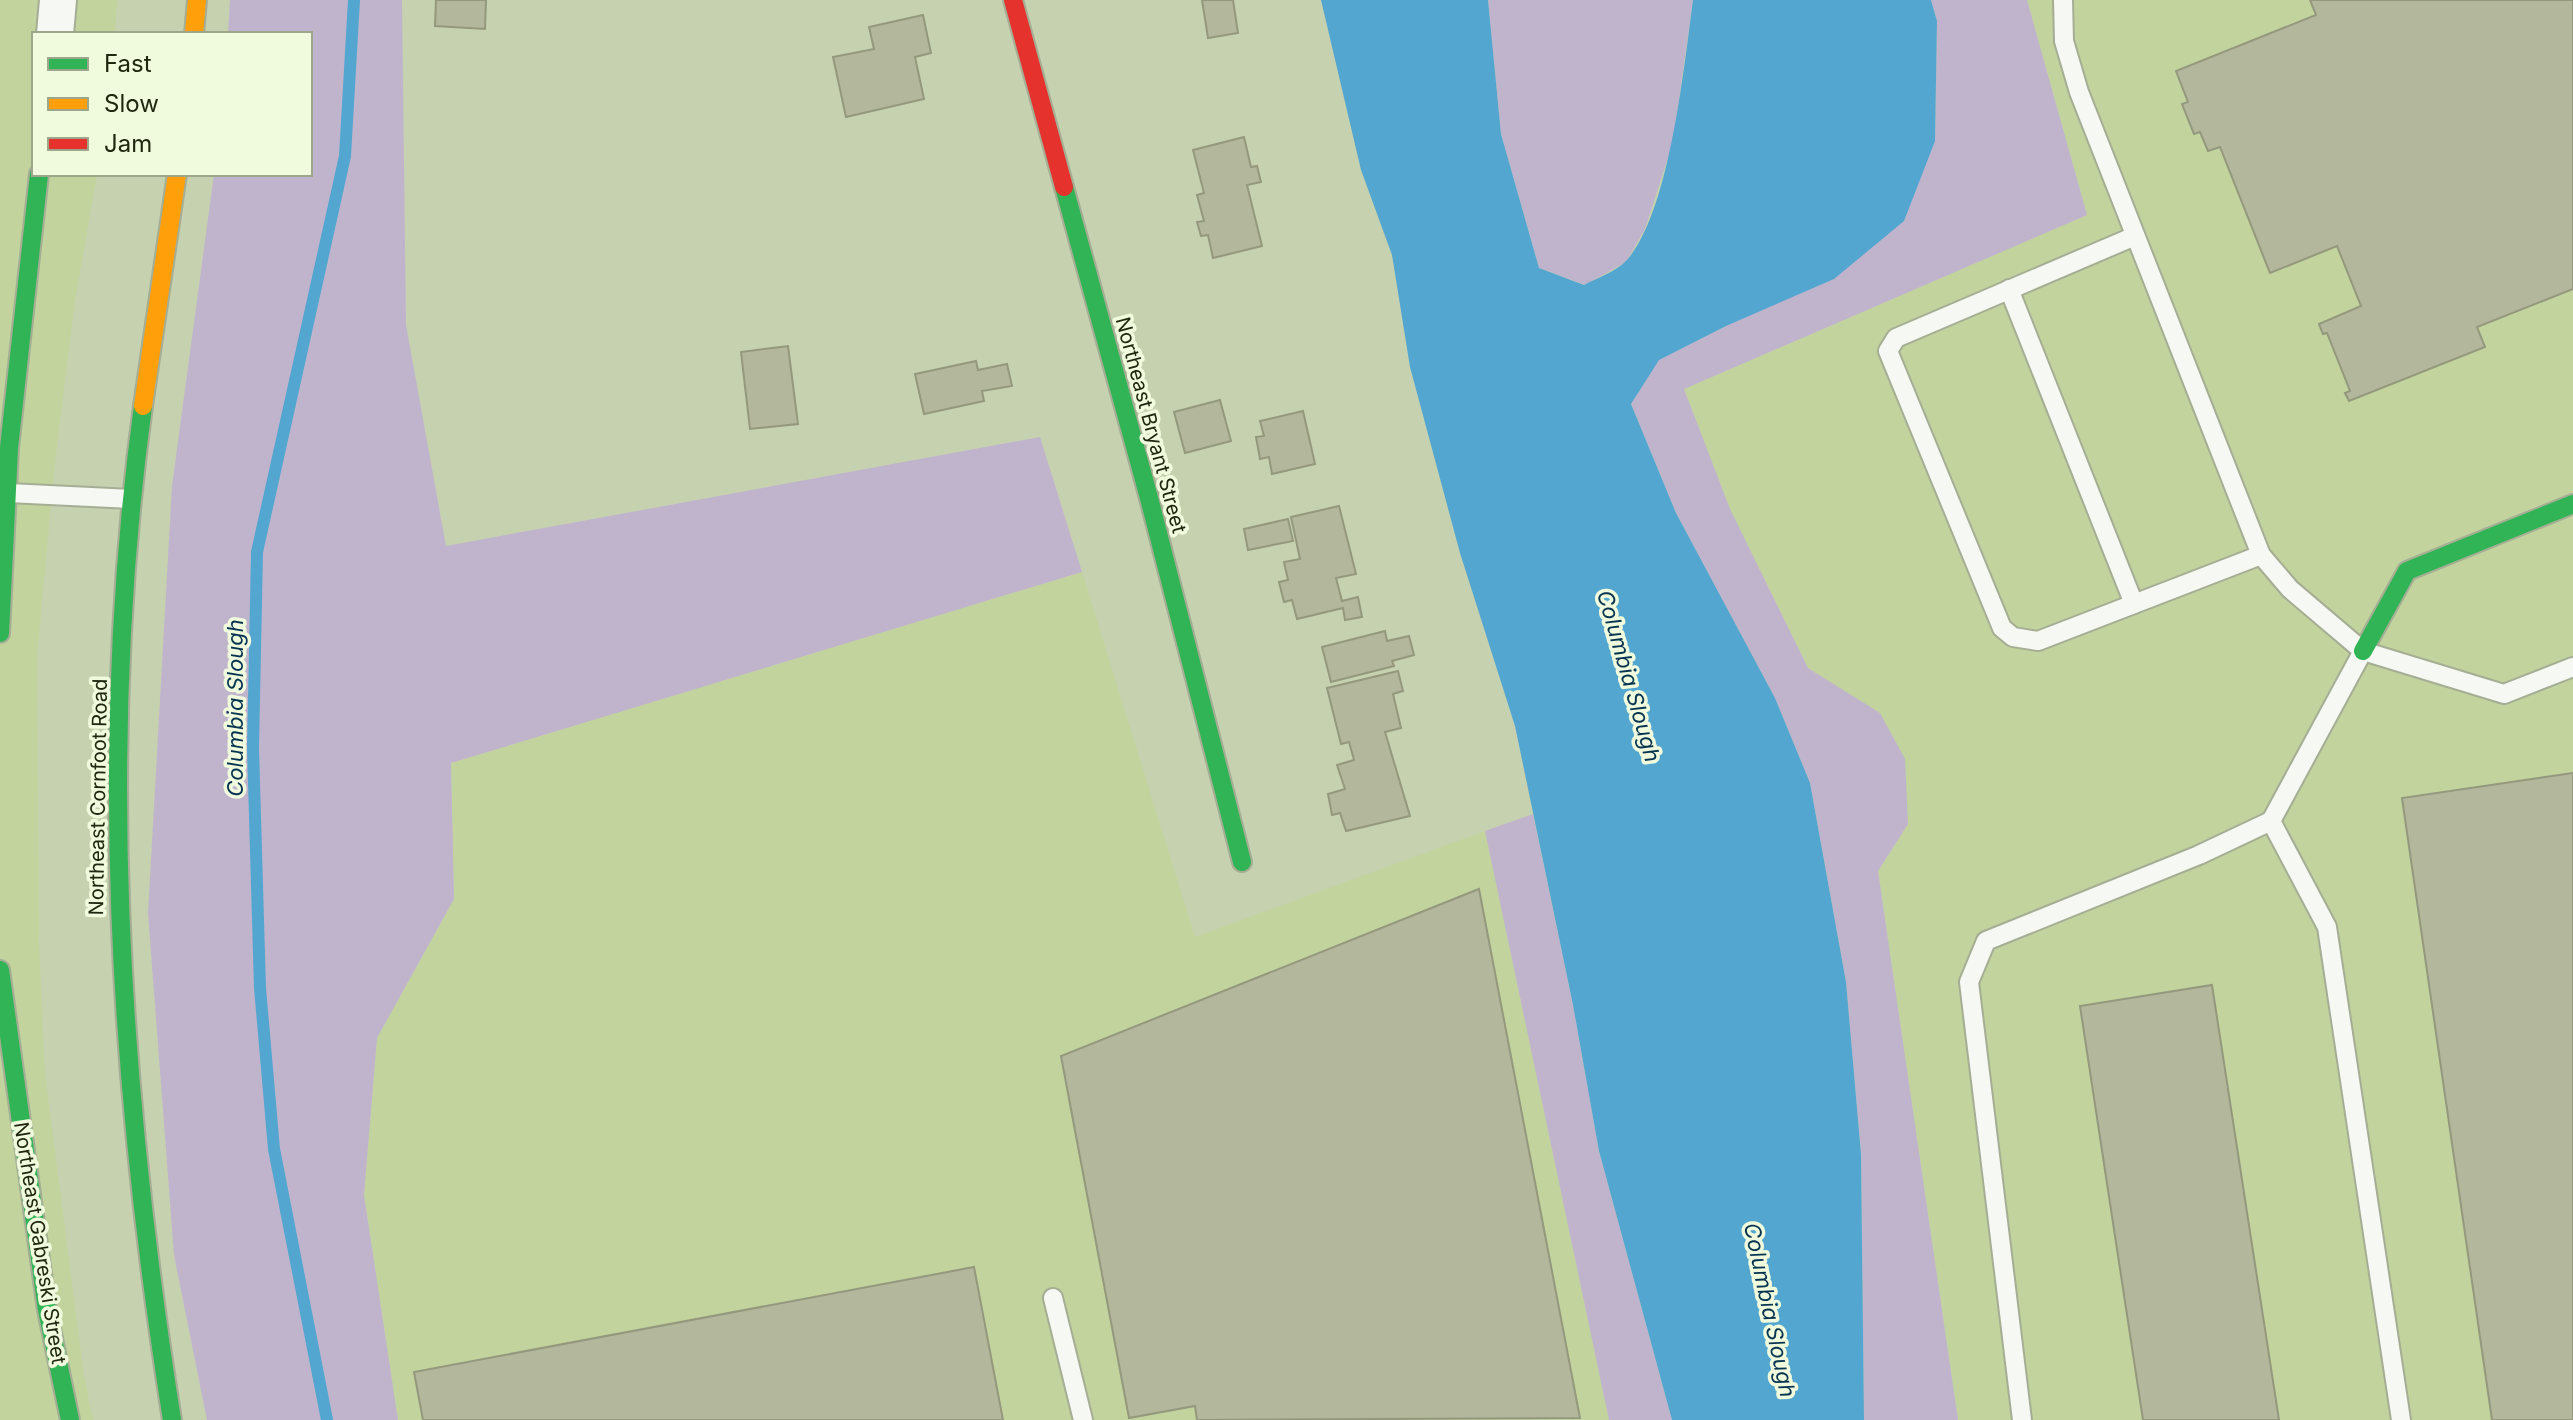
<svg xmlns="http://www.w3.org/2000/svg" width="2573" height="1420" viewBox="0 0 2573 1420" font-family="Inter,sans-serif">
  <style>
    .built { fill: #c2d39e }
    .green { fill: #c0b4cd }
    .water { fill: #53a6d0 }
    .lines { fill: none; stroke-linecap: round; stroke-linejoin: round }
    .stream { stroke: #53a6d0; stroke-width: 12 }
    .building { fill: #b3b79c; stroke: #94987d; stroke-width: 2 }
    .lane-casing { stroke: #a5ae94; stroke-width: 22 }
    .street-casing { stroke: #a5ae94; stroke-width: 40 }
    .fast-casing { stroke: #a5ae94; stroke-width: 22 }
    .slow-casing { stroke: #a5ae94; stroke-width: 22 }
    .jam-casing { stroke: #a5ae94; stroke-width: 22 }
    .lane { stroke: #f6f8f3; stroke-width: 18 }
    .street { stroke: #f6f8f3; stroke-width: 36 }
    .fast { stroke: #30b455; stroke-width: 18 }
    .slow { stroke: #ff9f0a; stroke-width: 18 }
    .jam { stroke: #e5322d; stroke-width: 18 }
    .labels { text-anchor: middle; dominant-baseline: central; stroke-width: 7; stroke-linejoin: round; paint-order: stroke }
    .street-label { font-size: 20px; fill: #20270f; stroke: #f0fbdd }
    .water-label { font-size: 22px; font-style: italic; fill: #063350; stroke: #f0fbdd }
  </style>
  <rect width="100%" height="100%" fill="#c6d1b0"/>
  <g class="built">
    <polygon points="0,0 117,0 115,34 34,34 34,174 97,174 75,301 54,471 37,657 39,942 45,1074 84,1376 93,1420 0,1420"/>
    <polygon points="2027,0 2573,0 2573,1420 1958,1420 1878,871 1908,824 1840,690 1808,668 1730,509 1684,389 2087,215"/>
    <polygon points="1082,572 1195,937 1485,831 1609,1420 398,1420 364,1195 377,1038 454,899 451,763"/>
  </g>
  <g class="green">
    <polygon points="230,0 402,0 406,325 446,546 1040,437 1082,572 451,763 454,899 377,1038 364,1195 398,1420 207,1420 174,1255 148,913 172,486 214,174 310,174 310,34 228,34"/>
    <polygon points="1488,0 1693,0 1673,142 1645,229 1626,262 1585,285 1539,268 1501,134"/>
    <polygon points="1931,0 2027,0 2087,215 1684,389 1730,509 1808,668 1880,713 1905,759 1908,824 1878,871 1958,1420 1864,1420 1861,1154 1846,982 1810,783 1775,698 1676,513 1631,404 1658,360 1726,326 1935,141 1937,21"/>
    <polygon points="1533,814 1573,1005 1599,1151 1672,1420 1609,1420 1485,831"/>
  </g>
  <path class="water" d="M1321,0H1488L1501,134L1539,268L1584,285C1597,278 1617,271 1627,260C1670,211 1684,66 1693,0H1931L1937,21L1935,141L1904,221L1834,279L1726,326L1659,360L1631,404L1676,513L1775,698L1810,783L1846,982L1861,1154L1864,1420H1672L1599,1151L1573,1005L1515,726L1460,553L1410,367L1392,255L1361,170Z"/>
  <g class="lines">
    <polyline class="stream" points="327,1420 274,1149 260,988 253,748 257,552 345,156 354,0"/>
  </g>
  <g class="building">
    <polygon points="436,0 486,0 485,29 435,26"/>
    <polygon points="1202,0 1233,0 1238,33 1208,38"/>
    <polygon points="2310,0 2573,0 2573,289 2477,327 2485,347 2349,401 2345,393 2350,391 2327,333 2323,334 2319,324 2361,306 2337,246 2270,273 2220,147 2208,151 2200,132 2194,134 2182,104 2188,102 2176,71 2316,15"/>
    <polygon points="923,15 931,53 915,57 924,99 846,117 833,57 874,49 869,27"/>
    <polygon points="1244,137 1251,167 1257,166 1261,182 1247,185 1262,246 1213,258 1208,235 1201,236 1197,222 1204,221 1197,195 1204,193 1193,150"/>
    <polygon points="788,346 798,424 750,429 741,352"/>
    <polygon points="976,361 978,370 1007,364 1012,386 982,391 984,401 924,414 915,374"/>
    <polygon points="1220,400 1231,441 1185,453 1174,412"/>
    <polygon points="1303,411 1315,464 1272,474 1269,457 1260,459 1256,437 1264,436 1260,421"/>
    <polygon points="1339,506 1356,574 1336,578 1342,601 1358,597 1362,617 1345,620 1343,608 1297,619 1292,600 1284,602 1279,582 1288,580 1284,562 1300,559 1291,517"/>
    <polygon points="1288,519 1293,541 1248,550 1244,529"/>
    <polygon points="1385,631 1387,641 1409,636 1414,655 1392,661 1394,666 1331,682 1322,647"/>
    <polygon points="1398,671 1403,691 1393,694 1401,728 1385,732 1410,816 1346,831 1340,813 1332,815 1328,794 1345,789 1337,765 1354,760 1349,742 1341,744 1327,688"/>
    <polygon points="2573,773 2573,1420 2492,1420 2402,798"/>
    <polygon points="1479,889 1580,1418 1197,1420 1195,1406 1129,1418 1061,1056"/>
    <polygon points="2212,985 2279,1420 2143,1420 2080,1006"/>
    <polygon points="974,1267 1003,1420 423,1420 414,1372"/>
  </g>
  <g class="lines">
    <defs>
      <g id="lane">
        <polyline points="2063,0 2064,41 2079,92 2261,555 2290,589 2363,651 2504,694 2573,667"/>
        <polyline points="2135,236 1896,338 1888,351 2002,628 2013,637 2038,641 2261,555"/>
        <polyline points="2009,289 2134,604"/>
        <polyline points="8,493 132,499"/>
        <polyline points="2271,821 2363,651"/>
        <polyline points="1053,1298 1083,1420"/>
        <polyline points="2022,1420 1969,982 1986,941 2199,855 2271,821 2327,927 2401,1420"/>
      </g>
      <polyline id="street" points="55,34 58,0"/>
      <g id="fast">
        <polyline points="1064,187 1149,498 1242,862"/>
        <path d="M143,406C97,743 119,1085 172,1420"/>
        <polyline points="0,633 9,448 39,174"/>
        <polyline points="2363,651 2407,571 2573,504"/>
        <polyline points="0,970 47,1310 70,1420"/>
      </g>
      <g id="slow">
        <polyline points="194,34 197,0"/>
        <polyline points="143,406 177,174"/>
      </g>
      <polyline id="jam" points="1013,0 1064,187"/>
    </defs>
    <use href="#lane" class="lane-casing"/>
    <use href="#street" class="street-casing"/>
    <use href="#fast" class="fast-casing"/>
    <use href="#slow" class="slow-casing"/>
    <use href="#jam" class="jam-casing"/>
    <use href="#lane" class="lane"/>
    <use href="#street" class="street"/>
    <use href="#fast" class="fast"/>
    <use href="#slow" class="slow"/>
    <use href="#jam" class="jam"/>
  </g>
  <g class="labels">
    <g class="street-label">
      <text transform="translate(1151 425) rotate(75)">Northeast Bryant Street</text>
      <text transform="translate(98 797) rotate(-89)">Northeast Cornfoot Road</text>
      <text transform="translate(40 1243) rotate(81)">Northeast Gabreski Street</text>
    </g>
    <g class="water-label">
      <text transform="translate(1629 676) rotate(74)">Columbia Slough</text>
      <text transform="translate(235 708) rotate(-90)">Columbia Slough</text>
      <text transform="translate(1770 1310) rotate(78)">Columbia Slough</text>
    </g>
  </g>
  <rect x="32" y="32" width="280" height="144" fill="#f0fbdd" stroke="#9da68b" stroke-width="2"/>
  <rect x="48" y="58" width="40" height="12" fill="#30b455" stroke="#9da68b" stroke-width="2"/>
  <text x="104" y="72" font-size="24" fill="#20270f">Fast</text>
  <rect x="48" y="98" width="40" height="12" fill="#ff9f0a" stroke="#9da68b" stroke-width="2"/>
  <text x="104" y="112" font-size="24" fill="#20270f">Slow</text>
  <rect x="48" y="138" width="40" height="12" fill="#e5322d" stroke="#9da68b" stroke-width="2"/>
  <text x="104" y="152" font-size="24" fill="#20270f">Jam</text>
</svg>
